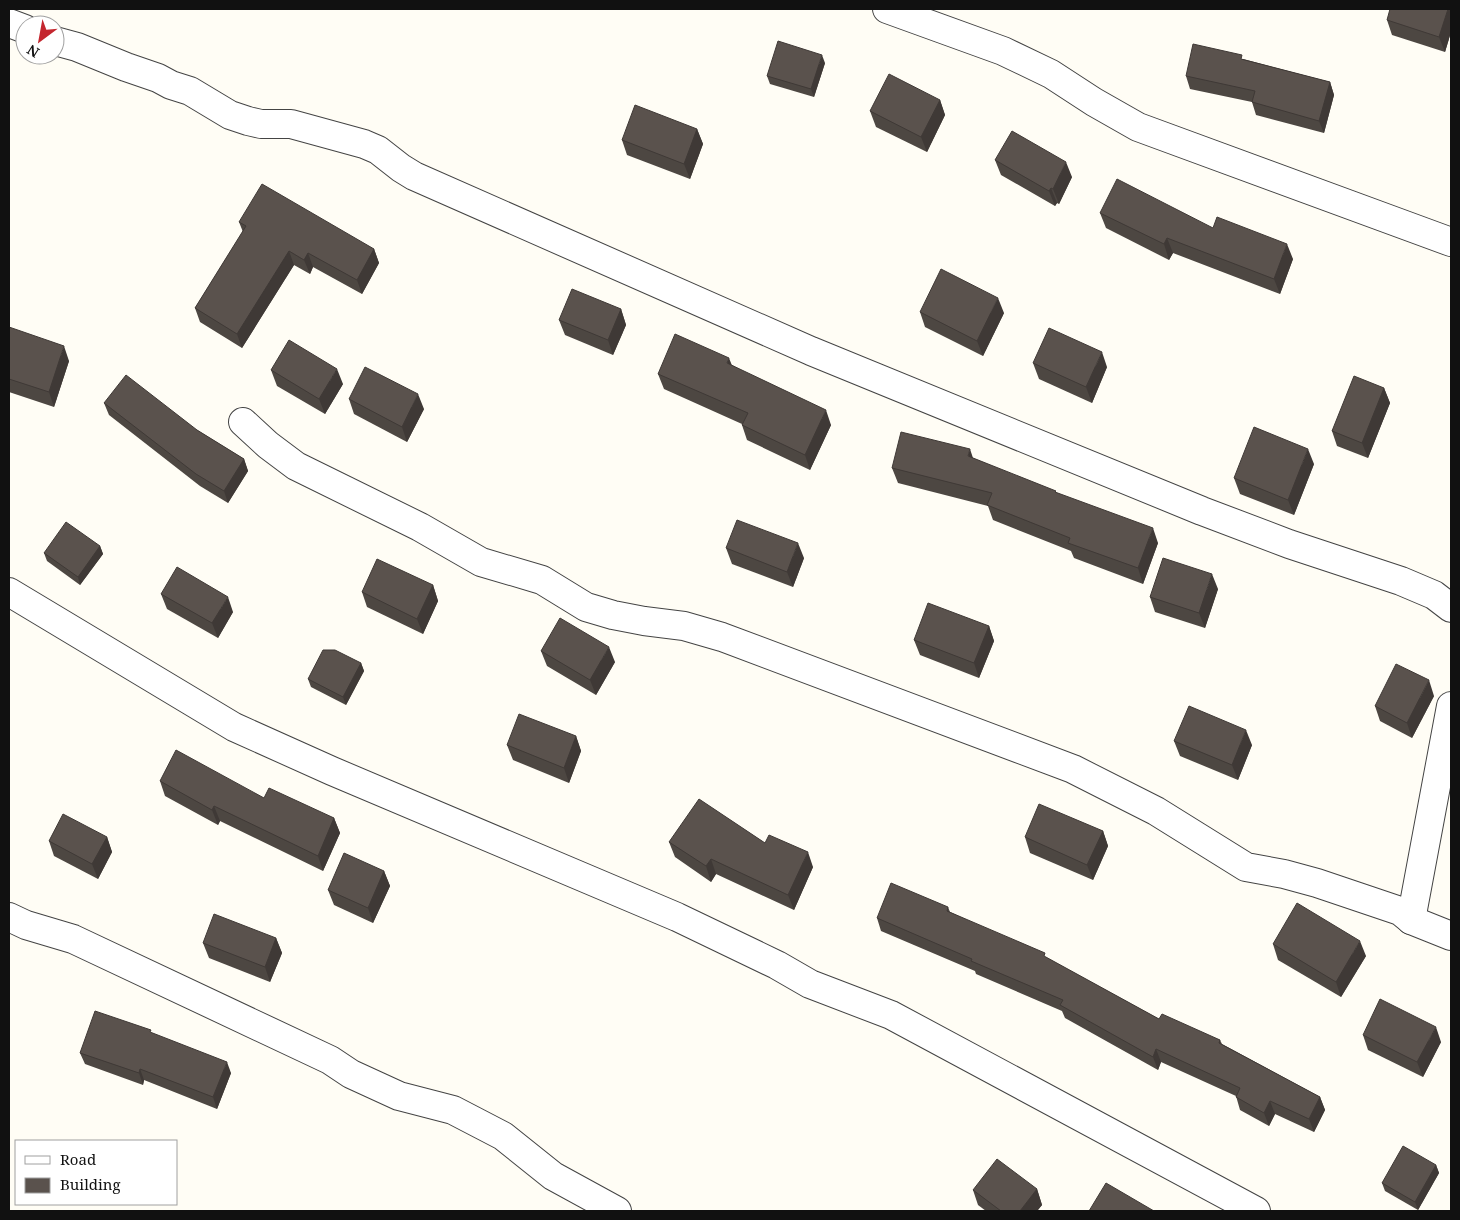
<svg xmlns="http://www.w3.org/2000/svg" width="1460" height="1220" viewBox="0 0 1460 1220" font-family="'Noto Serif',serif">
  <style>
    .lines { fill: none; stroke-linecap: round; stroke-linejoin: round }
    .minor-casing { stroke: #444; stroke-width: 30 }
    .minor { stroke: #fff; stroke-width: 28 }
    .wall { fill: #4d4742 }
    .shaded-wall { fill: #3f3936 }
    .building { fill: #5a524d; stroke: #3f3936 }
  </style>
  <rect width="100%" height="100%" fill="#fffdf5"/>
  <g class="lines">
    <defs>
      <g id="minor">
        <polyline points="887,9 1003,51 1051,74 1094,102 1138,127 1451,242"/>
        <polyline points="9,23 25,29"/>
        <polyline points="55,41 77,47 126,67 158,78 171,85 190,91 230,115 248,121 261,124 291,124 364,144 378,150 401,168 414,176 811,351 1202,511 1289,544 1401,581 1434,595 1451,608"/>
        <polyline points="243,422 268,445 296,466 420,527 481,562 542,580 586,607 613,615 644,621 684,626 722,637 1073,769 1156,811 1246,867 1284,874 1317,883 1400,911 1411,920 1451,936"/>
        <polyline points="9,592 234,727 332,771 677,917 777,965 810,984 891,1015 1256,1211"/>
        <polyline points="9,917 26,925 73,939 330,1060 351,1074 399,1096 453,1110 503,1136 553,1176 617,1211"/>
        <polyline points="1411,920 1451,706"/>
      </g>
    </defs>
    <use href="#minor" class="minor-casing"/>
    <use href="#minor" class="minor"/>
  </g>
  <g class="wall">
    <polygon points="1451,9 1451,32 1445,52 1392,35 1387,20"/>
    <polygon points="1243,59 1330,82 1334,95 1324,133 1256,115 1252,102 1190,89 1186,76"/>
    <polygon points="825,63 814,97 770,84 767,76"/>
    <polygon points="940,100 945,115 927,152 876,127 870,111"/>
    <polygon points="697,129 703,144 690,179 627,155 622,140"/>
    <polygon points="995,160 1072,177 1059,204 1057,203 1055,206 1001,175"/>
    <polygon points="1100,213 1213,228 1293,259 1280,294 1173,253 1169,260 1106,228"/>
    <polygon points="239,222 374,249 379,263 362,294 313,267 310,274 294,265 242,348 200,322 195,308 243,232"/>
    <polygon points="621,309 626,325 613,355 565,335 559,320"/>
    <polygon points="920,312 1004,313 983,356 925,327"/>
    <polygon points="9,327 69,361 54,407 9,392"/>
    <polygon points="1033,363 1107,367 1092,403 1039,379"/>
    <polygon points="732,365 831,425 810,470 747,440 742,425 742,424 664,389 658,374"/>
    <polygon points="271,370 343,384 325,414 277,386"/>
    <polygon points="1384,388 1390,403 1368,458 1337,446 1332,431"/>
    <polygon points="349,399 424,409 407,442 354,414"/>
    <polygon points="104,403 197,430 244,459 248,471 228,503 200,486 109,415"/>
    <polygon points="973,458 1057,493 1158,543 1143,584 1074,558 1071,551 993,520 988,506 898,483 892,468"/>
    <polygon points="1314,464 1294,515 1240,494 1234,478"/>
    <polygon points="100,546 103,554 80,585 47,561 44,553"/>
    <polygon points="726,548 804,558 793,587 732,564"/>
    <polygon points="433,585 438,601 423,634 367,607 362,592"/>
    <polygon points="1218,589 1205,628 1155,612 1150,597"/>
    <polygon points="161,594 233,612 218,638 167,609"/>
    <polygon points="989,626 994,641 979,678 920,655 914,640"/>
    <polygon points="541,651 615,662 596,695 547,666"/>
    <polygon points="361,663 364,671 346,705 311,687 308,679"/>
    <polygon points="1434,696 1412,738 1380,721 1375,706"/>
    <polygon points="576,736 581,751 569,783 513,760 507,745"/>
    <polygon points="1174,741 1252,745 1238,780 1180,756"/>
    <polygon points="160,781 264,798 334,818 340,833 323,871 220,821 218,825 165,796"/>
    <polygon points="1103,831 1108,846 1093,880 1030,853 1025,837"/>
    <polygon points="107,837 112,852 98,879 54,856 49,841"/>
    <polygon points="669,842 765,843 813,867 794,910 716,874 711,882 675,857"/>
    <polygon points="384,871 390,886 373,923 334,905 328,890"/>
    <polygon points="948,907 950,912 1047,958 1159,1019 1220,1040 1222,1044 1320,1097 1325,1110 1314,1132 1275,1114 1269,1126 1240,1110 1236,1096 1161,1062 1158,1070 1065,1018 1062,1011 976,974 975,971 881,931 877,918"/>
    <polygon points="276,938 282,953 270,982 209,958 203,943"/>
    <polygon points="1273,944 1366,956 1341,997 1278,960"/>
    <polygon points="152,1033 231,1073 217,1109 144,1080 143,1085 85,1064 80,1053"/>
    <polygon points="1363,1035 1441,1042 1423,1077 1368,1050"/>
    <polygon points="1436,1165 1439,1173 1418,1210 1385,1191 1382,1183"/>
    <polygon points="1037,1189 1042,1205 1037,1211 986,1211 978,1205 973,1190"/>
  </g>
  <g class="shaded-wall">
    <polygon points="1448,9 1451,9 1451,32 1445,52 1439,37"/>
    <polygon points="822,55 825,63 814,97 811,89"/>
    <polygon points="1330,82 1334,95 1324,133 1319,121"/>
    <polygon points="940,100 945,115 927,152 921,137"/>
    <polygon points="697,129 703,144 690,179 684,164"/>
    <polygon points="1066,162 1072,177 1059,204 1053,189"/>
    <polygon points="1051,188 1057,203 1055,206 1049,191"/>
    <polygon points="1167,238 1173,253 1169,260 1164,244"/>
    <polygon points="1287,244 1293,259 1280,294 1274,279"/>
    <polygon points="374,249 379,263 362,294 357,280"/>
    <polygon points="289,251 294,265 242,348 237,334"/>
    <polygon points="308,253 313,267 310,274 304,260"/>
    <polygon points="998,298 1004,313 983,356 977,341"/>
    <polygon points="621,309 626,325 613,355 608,340"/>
    <polygon points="64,346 69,361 54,407 49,392"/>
    <polygon points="1102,352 1107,367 1092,403 1086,387"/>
    <polygon points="729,358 735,373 727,363"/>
    <polygon points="337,369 343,384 325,414 319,399"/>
    <polygon points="1384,388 1390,403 1368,458 1362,443"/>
    <polygon points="418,394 424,409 407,442 402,427"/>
    <polygon points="826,410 831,425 810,470 805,455"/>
    <polygon points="970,449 975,464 968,456"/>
    <polygon points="1308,449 1314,464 1294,515 1288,500"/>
    <polygon points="244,459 248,471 228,503 224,491"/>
    <polygon points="1153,528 1158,543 1143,584 1138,568"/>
    <polygon points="798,543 804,558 793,587 787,572"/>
    <polygon points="100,546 103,554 80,585 78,577"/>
    <polygon points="1212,574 1218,589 1205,628 1199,613"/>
    <polygon points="433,585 438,601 423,634 417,619"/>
    <polygon points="228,597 233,612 218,638 212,623"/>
    <polygon points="989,626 994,641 979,678 974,663"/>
    <polygon points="609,647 615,662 596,695 590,680"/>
    <polygon points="361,663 364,671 346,705 343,697"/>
    <polygon points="1429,680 1434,696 1412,738 1407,723"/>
    <polygon points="1246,730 1252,745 1238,780 1232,765"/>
    <polygon points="576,736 581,751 569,783 564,768"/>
    <polygon points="214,806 220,821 218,825 212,810"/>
    <polygon points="334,818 340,833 323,871 318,856"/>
    <polygon points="1103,831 1108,846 1093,880 1087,865"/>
    <polygon points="107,837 112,852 98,879 92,864"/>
    <polygon points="808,852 813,867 794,910 788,895"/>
    <polygon points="711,859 716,874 711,882 706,866"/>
    <polygon points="384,871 390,886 373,923 368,908"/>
    <polygon points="276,938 282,953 270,982 265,967"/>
    <polygon points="1360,941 1366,956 1341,997 1336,982"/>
    <polygon points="1436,1027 1441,1042 1423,1077 1417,1062"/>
    <polygon points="1156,1049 1161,1062 1158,1070 1153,1057"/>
    <polygon points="227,1062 231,1073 217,1109 213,1097"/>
    <polygon points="140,1069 144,1080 143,1085 139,1073"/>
    <polygon points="1320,1097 1325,1110 1314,1132 1309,1119"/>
    <polygon points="1270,1101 1275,1114 1269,1126 1264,1113"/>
    <polygon points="1436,1165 1439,1173 1418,1210 1415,1202"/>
    <polygon points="1037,1189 1042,1205 1037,1211 1020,1211"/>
  </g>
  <g class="building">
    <polygon points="1390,9 1448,9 1439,37 1387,20"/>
    <polygon points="778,41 822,55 811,89 767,76"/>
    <polygon points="1193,44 1242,55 1241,59 1330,82 1319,121 1252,102 1255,91 1186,76"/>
    <polygon points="889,74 940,100 921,137 870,111"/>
    <polygon points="635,105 697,129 684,164 622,140"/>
    <polygon points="1012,131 1066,162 1053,189 1051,188 1049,191 995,160"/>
    <polygon points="1117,179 1213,228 1217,217 1287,244 1274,279 1167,238 1164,244 1100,213"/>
    <polygon points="262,184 374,249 357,280 308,253 304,260 289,251 237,334 195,308 246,226 239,222"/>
    <polygon points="941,269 998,298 977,341 920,312"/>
    <polygon points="572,289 621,309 608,340 559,320"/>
    <polygon points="9,327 64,346 49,392 9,379"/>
    <polygon points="1049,328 1102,352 1086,387 1033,363"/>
    <polygon points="675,334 729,358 727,363 826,410 805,455 742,425 748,413 658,374"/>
    <polygon points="289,340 337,369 319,399 271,370"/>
    <polygon points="365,367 418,394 402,427 349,399"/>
    <polygon points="126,375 197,430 244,459 224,491 196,474 104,403"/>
    <polygon points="1354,376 1384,388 1362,443 1332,431"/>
    <polygon points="1254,427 1308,449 1288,500 1234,478"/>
    <polygon points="901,432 970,449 968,456 1056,491 1055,492 1153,528 1138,568 1068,543 1070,538 987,505 992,493 892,468"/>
    <polygon points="737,520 798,543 787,572 726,548"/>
    <polygon points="66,522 100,546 78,577 44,553"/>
    <polygon points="1163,558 1212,574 1199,613 1150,597"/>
    <polygon points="377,559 433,585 417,619 362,592"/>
    <polygon points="177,567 228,597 212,623 161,594"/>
    <polygon points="928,603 989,626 974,663 914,640"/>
    <polygon points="560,618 609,647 590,680 541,651"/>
    <polygon points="323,650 335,650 361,663 343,697 308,679"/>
    <polygon points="1396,664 1429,680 1407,723 1375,706"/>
    <polygon points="1189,706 1246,730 1232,765 1174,741"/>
    <polygon points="519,714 576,736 564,768 507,745"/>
    <polygon points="176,750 264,798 269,788 334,818 318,856 214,806 212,810 160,781"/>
    <polygon points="699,799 765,843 769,835 808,852 788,895 711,859 706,866 669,842"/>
    <polygon points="1039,804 1103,831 1087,865 1025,837"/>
    <polygon points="63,814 107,837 92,864 49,841"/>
    <polygon points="344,853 384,871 368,908 328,890"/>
    <polygon points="891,883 948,907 947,911 1045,953 1044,956 1159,1019 1162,1014 1220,1040 1219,1043 1320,1097 1309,1119 1270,1101 1264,1113 1236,1097 1240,1088 1156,1049 1153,1057 1060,1005 1063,1000 971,961 972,959 877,918"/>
    <polygon points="1297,903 1360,941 1336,982 1273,944"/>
    <polygon points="214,914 276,938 265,967 203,943"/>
    <polygon points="1380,999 1436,1027 1417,1062 1363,1035"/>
    <polygon points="95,1011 151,1030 150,1032 227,1062 213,1097 140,1069 139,1073 80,1053"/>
    <polygon points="1403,1146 1436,1165 1415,1202 1382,1183"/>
    <polygon points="997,1159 1037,1189 1020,1211 1001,1211 973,1190"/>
    <polygon points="1106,1183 1154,1211 1089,1211"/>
  </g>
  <rect width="1460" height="1220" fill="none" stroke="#111111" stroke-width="20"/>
  <rect x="15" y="1140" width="162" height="65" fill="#ffffff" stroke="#a0a0a0"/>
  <rect x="25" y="1156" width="25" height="8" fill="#ffffff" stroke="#a0a0a0"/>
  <text x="60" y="1165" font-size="15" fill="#111111">Road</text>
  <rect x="25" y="1178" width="25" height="15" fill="#5a524d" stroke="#a0a0a0"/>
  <text x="60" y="1190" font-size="15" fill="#111111">Building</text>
  <g transform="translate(40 40) rotate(212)"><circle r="24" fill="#ffffff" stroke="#a0a0a0"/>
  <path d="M0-4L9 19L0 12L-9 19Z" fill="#c4262e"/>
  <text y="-8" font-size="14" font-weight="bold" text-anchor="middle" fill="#111111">N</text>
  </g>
</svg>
